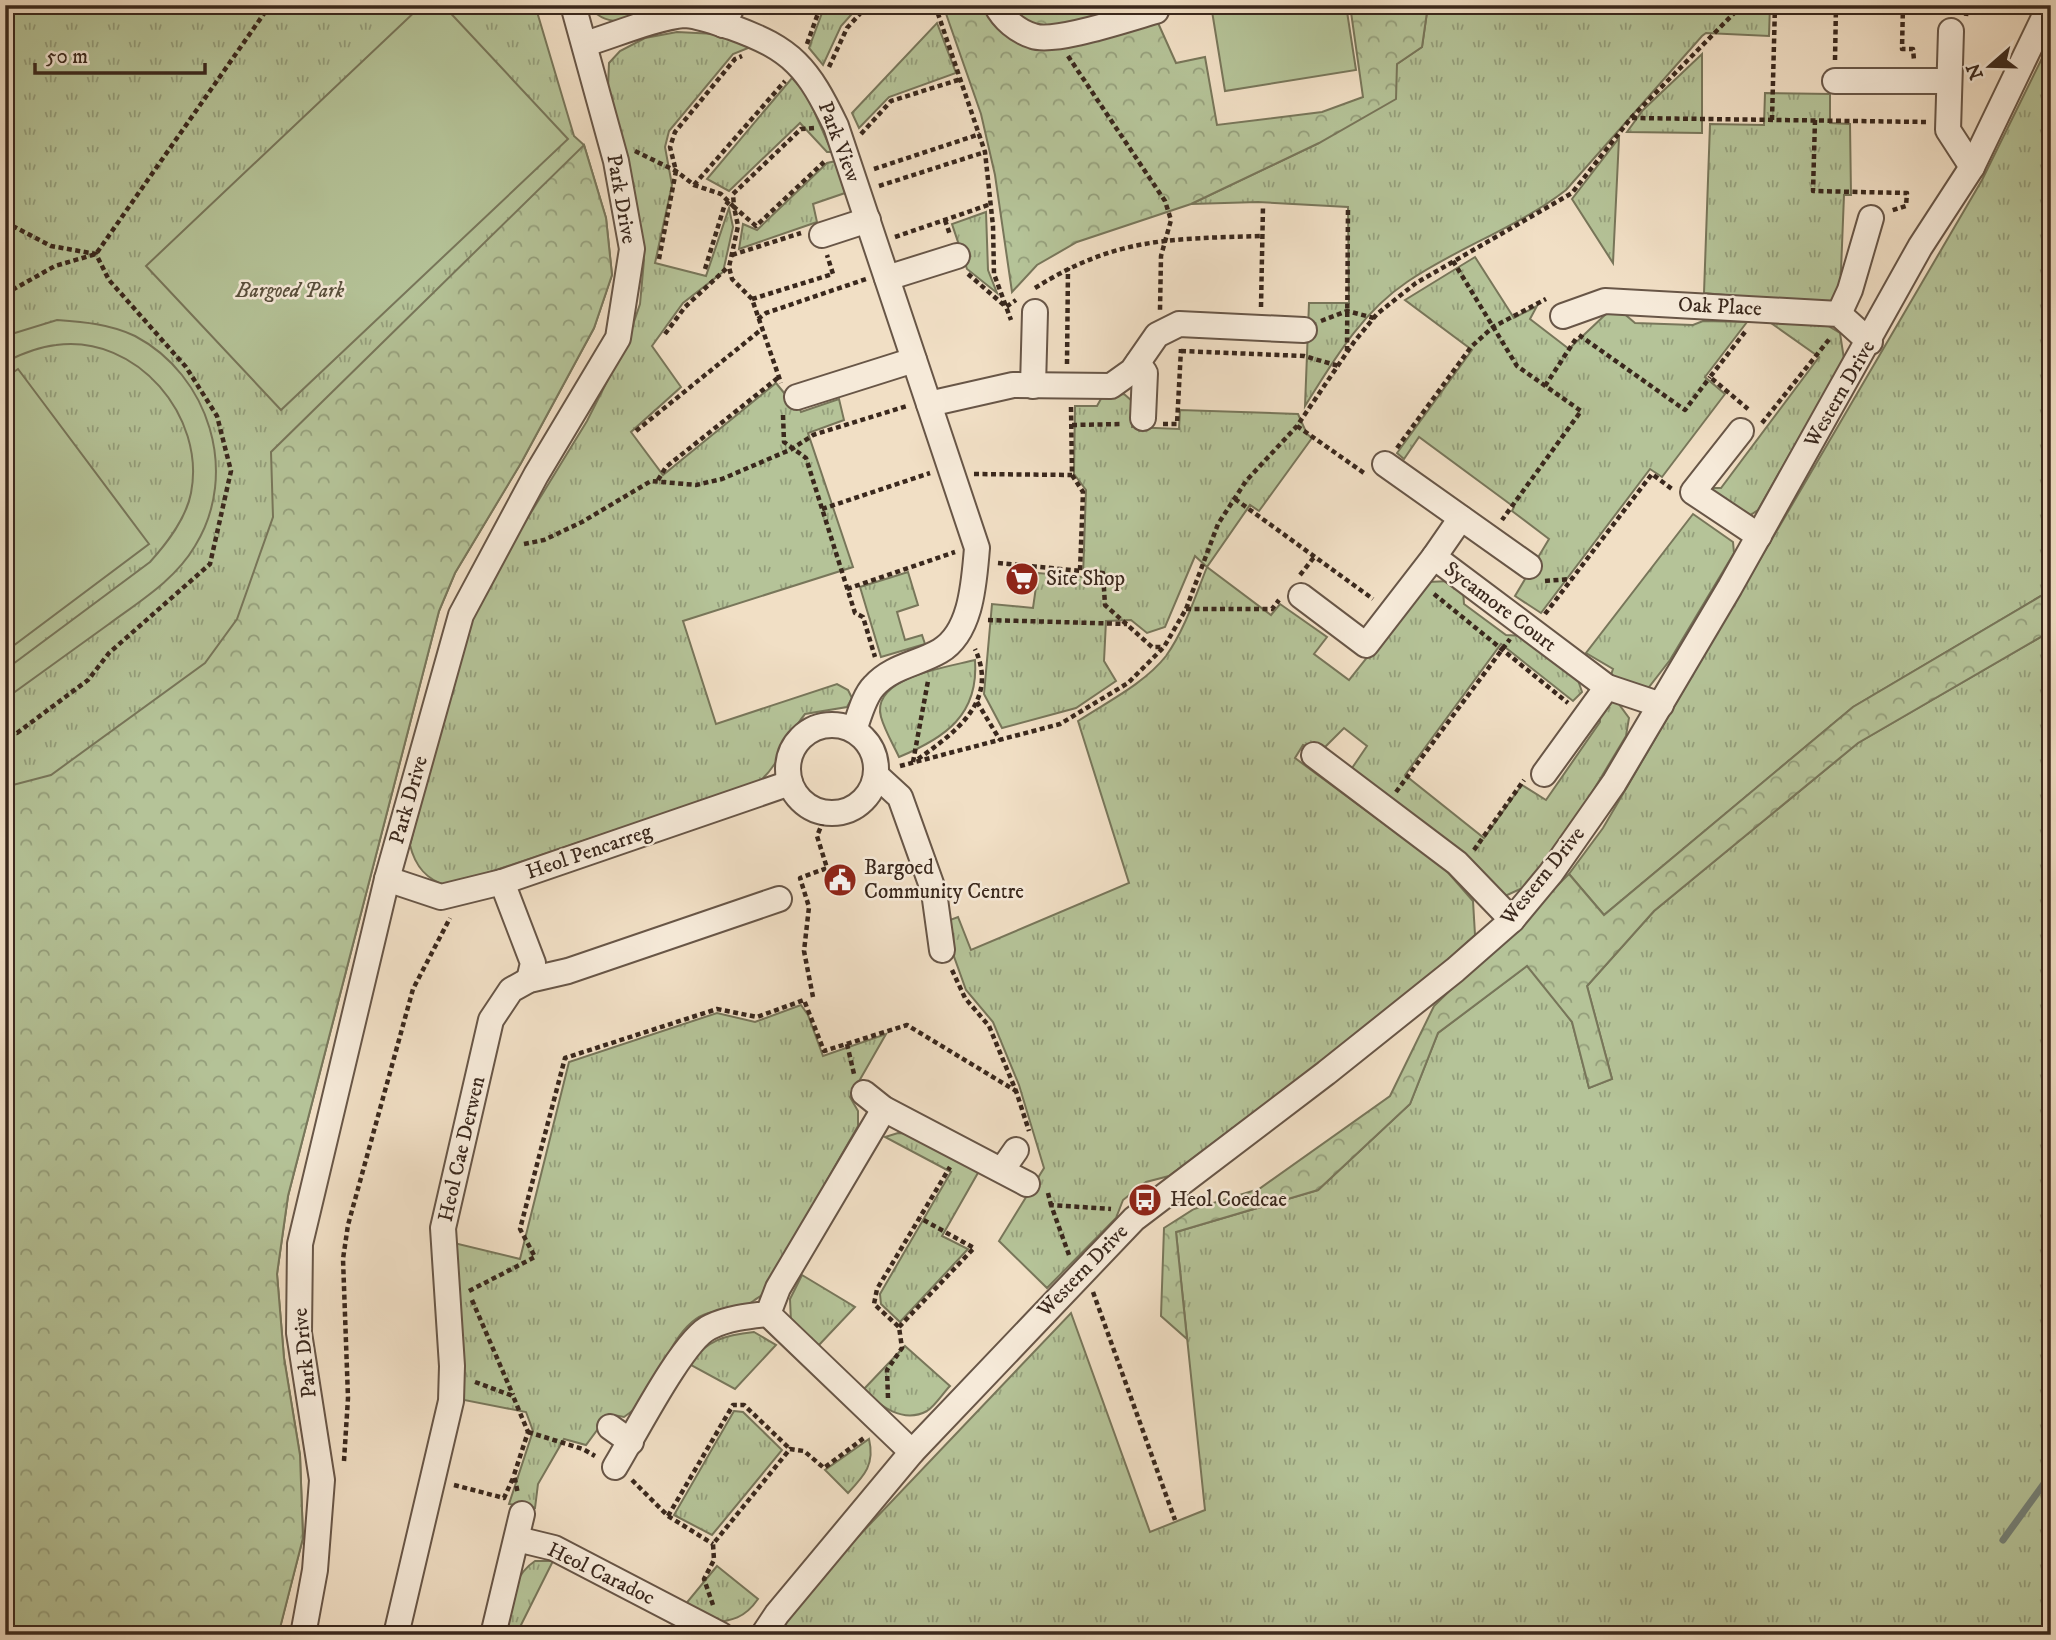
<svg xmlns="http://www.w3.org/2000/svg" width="2056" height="1640" viewBox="0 0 2056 1640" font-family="'IM FELL DW Pica',serif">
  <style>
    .grass { fill: url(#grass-tufts); stroke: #78765a; stroke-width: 2 }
    .forest { fill: url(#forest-crowns); stroke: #78765a; stroke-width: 2 }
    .pitch { fill: #b5c398; stroke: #78765a; stroke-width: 2 }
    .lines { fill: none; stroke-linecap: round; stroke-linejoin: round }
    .stream { stroke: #748178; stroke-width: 7 }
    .minor-casing { stroke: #685647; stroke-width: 28 }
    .path { stroke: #3a281d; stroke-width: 4.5; stroke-dasharray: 5 3.5; stroke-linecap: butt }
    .minor { stroke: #f6ead9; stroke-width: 24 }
    .labels { text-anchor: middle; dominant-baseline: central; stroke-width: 5; stroke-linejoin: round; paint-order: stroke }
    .street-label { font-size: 21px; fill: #3a281d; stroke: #f6ead9 }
    .park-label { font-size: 21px; font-style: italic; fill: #594f3c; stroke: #f6ead9 }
    .poi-label { font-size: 21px; fill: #3a281d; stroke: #f6ead9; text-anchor: start }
  </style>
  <defs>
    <pattern id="grass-tufts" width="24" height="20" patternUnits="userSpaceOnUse" patternTransform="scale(1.75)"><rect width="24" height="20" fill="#b5c398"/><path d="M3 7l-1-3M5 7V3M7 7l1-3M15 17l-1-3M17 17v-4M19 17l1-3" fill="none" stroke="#949e7b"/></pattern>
    <pattern id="forest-crowns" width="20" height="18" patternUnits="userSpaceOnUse" patternTransform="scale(1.75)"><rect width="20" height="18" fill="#b5c398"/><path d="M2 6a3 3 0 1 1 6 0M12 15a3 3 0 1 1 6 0" fill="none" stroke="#949e7b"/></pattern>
  </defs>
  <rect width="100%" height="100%" fill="#f1dfc5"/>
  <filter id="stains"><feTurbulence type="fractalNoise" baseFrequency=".00286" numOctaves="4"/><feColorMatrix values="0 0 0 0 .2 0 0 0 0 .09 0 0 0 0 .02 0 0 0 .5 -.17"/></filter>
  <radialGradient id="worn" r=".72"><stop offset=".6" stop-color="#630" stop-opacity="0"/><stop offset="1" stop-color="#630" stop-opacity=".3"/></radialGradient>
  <g class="grass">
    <polygon points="5,5 535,5 574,136 584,145 606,218 612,275 594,328 521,463 455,573 439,611 288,1196 277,1274 284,1358 300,1455 303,1538 278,1635 5,1635"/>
    <path d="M588,5H669C641,15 610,35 588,5Z"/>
    <polygon points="825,5 860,5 841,26 823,65 809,48"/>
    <path d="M1428,5H1770L1769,36L1706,33L1702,36L1566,190C1517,228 1458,247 1407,282C1361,313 1334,360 1305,406L1309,303H1349L1348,207L1258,202L1191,204L1319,143L1397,64L1422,47Z"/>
    <polygon points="937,23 956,73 889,97 859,128 852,113"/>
    <path d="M677,32L716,34L753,46L733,54L669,131L665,147L672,185L655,263L706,276L729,208L733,227L723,272L683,303L652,346L681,387L631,432L663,475L776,383L789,399L797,401L801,412L839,399L844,420L808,433L853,567L683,621L716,724L837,684L848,690L852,698L847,707L805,714C787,736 781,763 759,782L448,886C426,880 415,866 410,845L460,644L483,591L587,421L627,342L640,304L644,260L638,218L608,88L609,63L620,51L645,38Z"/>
    <polygon points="2051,40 2051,590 1853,707 1604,915 1569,874 1603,828 1982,180"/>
    <polygon points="1702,54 1702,133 1627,132 1643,110"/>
    <polygon points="792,78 806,93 832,152 827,152 800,123 729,191 707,179"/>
    <polygon points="1765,93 1830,94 1830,123 1850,124 1851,195 1844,195 1840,296 1828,305 1704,293 1710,124 1764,125"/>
    <polygon points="1619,138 1613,263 1572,199"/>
    <polygon points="836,161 845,193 813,204 817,222 739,249 743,224 757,230 827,163"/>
    <polygon points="986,212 988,270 997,293 967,269 952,224"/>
    <polygon points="1475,257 1514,318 1537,306 1530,319 1569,349 1606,314 1621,311 1635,323 1693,325 1703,321 1747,322 1705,377 1725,394 1662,477 1650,469 1541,613 1515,596 1549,539 1512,511 1514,507 1419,437 1404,459 1397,453 1472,350 1405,300"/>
    <polygon points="1771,323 1825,324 1840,333 1844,359 1758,510 1749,516 1708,494 1712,488 1721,488 1819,357"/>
    <path d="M1124,394L1132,401V427L1179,429L1180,410L1298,414L1307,434L1312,438L1259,511L1250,505L1207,567L1271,615L1280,604L1327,637L1314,654L1349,680L1427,582L1451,581L1463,590L1464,604L1506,635L1523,636L1578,680L1582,692L1573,701L1501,644L1405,775L1484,838L1522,785L1546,800L1600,722V710L1607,701L1618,703L1629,718L1626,736L1564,839L1527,886L1505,896L1350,771L1367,746L1344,728L1321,751L1303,745L1295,758L1445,869L1473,901L1475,935L1402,1001L1169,1176L1146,1182L1123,1200L1116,1218L1047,1288L999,1241L1044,1168L1019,1085L993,1022L966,990L942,923L958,917L971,950L1129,883L1078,721C1107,702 1145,683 1166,656C1185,629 1195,597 1207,567L1195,556L1165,627L1147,633L1131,620L1106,621L1104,661L1116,681L1076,708L1002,728L984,694L992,604L1033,608L1038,573L1083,577L1086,490L1074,474L1075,406H1097L1102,397Z"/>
    <polygon points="1693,514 1733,542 1734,553 1670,660 1649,687 1632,691 1610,678 1613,669 1586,653"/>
    <polygon points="908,572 918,605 897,612 905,640 922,635 925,644 881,657 860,587"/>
    <polygon points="2051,631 2051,1635 774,1635 814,1583 1071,1313 1150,1532 1205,1510 1176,1232 1318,1190 1410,1104 1438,1033 1528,965 1572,1022 1589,1088 1612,1079 1587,986 1654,911 1858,743"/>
    <path d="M975,660C979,715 945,738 899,757C893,744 885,731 881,717C870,677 949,667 975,660Z"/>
    <path d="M801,1005L808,1015L823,1056L886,1034L850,1097L858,1111V1126L761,1296C755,1299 749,1305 743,1307C725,1312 708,1308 692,1322C662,1348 658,1395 624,1417L609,1414L586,1445L564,1439L538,1484L535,1508L509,1504L533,1431L526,1412L459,1399L450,1242L520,1259L569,1062L717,1013L755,1022Z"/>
    <polygon points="898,1133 914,1134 979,1171 942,1236 968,1249 900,1322 881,1304 880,1294 951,1172 885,1137"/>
    <polygon points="802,1275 855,1307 818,1346 791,1322 790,1299"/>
    <path d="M754,1332L776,1345L735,1389L689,1364C707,1340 725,1335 754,1332Z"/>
    <path d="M905,1346L950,1386C943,1393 935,1406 927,1411C903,1424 880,1406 863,1390Z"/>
    <polygon points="734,1411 743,1412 782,1450 712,1535 674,1515"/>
    <path d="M869,1439C875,1464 865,1475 848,1493L825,1470Z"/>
    <path d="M535,1561H553L516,1635H504C510,1608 510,1577 535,1561Z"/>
    <path d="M717,1566L758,1599C745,1618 732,1621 710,1623L684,1606Z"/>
  </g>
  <g class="forest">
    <polygon points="943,5 1150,5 1176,63 1205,57 1217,125 1322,112 1363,97 1350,5 1428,5 1422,47 1397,64 1396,99 1319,143 1191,204 1077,242 1037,265 1012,292 995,175 981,114"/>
    <polygon points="584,145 606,218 612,275 594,328 521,463 455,573 439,611 288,1196 277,1274 284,1358 300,1455 303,1538 279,1632 278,1635 5,1635 5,787 51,775 205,663 237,619 273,517 271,452"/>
    <polygon points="2051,590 2051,631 1858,743 1654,911 1587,986 1612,1079 1589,1088 1572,1022 1527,966 1438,1033 1410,1104 1318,1190 1176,1232 1187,1339 1161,1316 1164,1228 1194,1209 1259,1189 1390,1096 1434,1006 1569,874 1604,915 1853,707"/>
  </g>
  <g class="pitch">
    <polygon points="422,5 443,5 568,139 281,410 146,266"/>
    <polygon points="1211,5 1346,5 1356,70 1225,91"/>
    <path d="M57,320C84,322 110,324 135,336C209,375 240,473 195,546C175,580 140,601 109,624C74,649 40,674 5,699V670L150,562C167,543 186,519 191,493C206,417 137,334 56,345C38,347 21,354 5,362V336Z"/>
    <polygon points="18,369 149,544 5,652 5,378"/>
  </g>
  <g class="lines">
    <polyline class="stream" points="2003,1540 2051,1474"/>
    <defs>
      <g id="minor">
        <path d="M996,5C1003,19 1017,31 1033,36C1055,44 1130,18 1156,11"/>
        <polyline points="723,25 733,5"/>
        <polyline points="1951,31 1948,130 1972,167"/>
        <path d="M585,44C612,36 657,17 684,15C697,15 717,23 731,27C793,49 808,68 836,126L977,548C974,581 972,632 940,651C918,664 892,666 874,686C864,696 859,717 854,730"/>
        <polyline points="1835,81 1949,81"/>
        <polyline points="822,235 868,220"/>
        <polyline points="887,278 957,256"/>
        <polyline points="1839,314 1850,290 1871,218"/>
        <polyline points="1563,316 1605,301 1839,314 1870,342"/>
        <polyline points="1138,363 1145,373 1143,418"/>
        <polyline points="1033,386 1035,312"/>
        <polyline points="797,397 914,360"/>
        <polyline points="929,404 1013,385 1111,386 1132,371 1157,335 1179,324 1304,330"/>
        <polyline points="1741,431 1693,492 1759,536"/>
        <polyline points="1385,464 1529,566"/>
        <polyline points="1434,557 1461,518"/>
        <polyline points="1301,596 1366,645 1434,557 1607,687 1661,705"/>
        <circle cx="832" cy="769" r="44"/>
        <polyline points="1314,755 1457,863 1512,920"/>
        <polyline points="1544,774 1607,687"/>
        <polyline points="876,775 900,797 934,892 942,950"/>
        <polyline points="387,879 441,897 502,882 790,783"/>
        <polyline points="502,882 533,963 529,980"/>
        <polyline points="864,1093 884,1109 1027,1184"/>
        <polyline points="1002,1170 1016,1150"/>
        <polyline points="768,1314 912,1452"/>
        <polyline points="610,1427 631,1442"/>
        <path d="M615,1467C633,1438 683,1339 710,1327C728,1318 749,1316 768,1314L778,1288L884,1109"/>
        <polyline points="517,1539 554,1548 721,1635"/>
        <polyline points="303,1635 315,1570 322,1480 299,1333 300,1244 387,879 461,615 536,475 618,338 632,249 616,161 573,5"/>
        <polyline points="396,1635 451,1401 452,1366 443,1228 491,1020 511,990 529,980 568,971 779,899"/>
        <polyline points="493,1635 522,1514"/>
        <polyline points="763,1635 777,1614 912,1452 1134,1219 1326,1073 1455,970 1512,920 1551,873 1614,783 1730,587 1920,247 1972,167 2050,5"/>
      </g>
    </defs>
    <use href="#minor" class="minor-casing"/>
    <g class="path">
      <polyline points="935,5 985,152 993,226 994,274 1011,320"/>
      <polyline points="1903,5 1902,49 1913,49 1914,60"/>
      <polyline points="1966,16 1967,5"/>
      <polyline points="807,44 821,5"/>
      <polyline points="1068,56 1165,201 1171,220 1161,256 1160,310"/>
      <polyline points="1835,60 1836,5"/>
      <polyline points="829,67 847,28 868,5"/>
      <polyline points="1632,118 1927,122"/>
      <polyline points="1772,120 1775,5"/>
      <polyline points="1815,120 1813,191 1907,193 1906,206 1890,211"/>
      <polyline points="814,128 801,129 733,194 734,207 756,226 824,162"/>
      <polyline points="861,134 891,101 961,79"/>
      <polyline points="635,151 676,171 694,185 721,194 734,207 738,226 729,267 732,279 752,299 781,383"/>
      <polyline points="874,169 980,134"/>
      <polyline points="694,185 785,81"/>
      <polyline points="879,186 985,152"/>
      <polyline points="945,220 950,235"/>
      <polyline points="5,222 51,246 96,254 109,280 186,367 217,416 231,471 210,564 109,653 88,680 17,733 5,730"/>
      <polyline points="895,237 991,204"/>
      <polyline points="732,255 801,233"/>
      <polyline points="659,259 676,171 670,147 675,132 735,59 742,56"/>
      <polyline points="1453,261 1517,366 1581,411 1502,520"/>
      <polyline points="705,269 724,207 729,201"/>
      <polyline points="968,274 1006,307 1016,300"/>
      <path d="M1035,288C1116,237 1170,239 1262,236"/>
      <polyline points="5,294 55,266 96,254 270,5"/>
      <polyline points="752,299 833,274 827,255"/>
      <polyline points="1261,307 1263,206"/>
      <polyline points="758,319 766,313 866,279"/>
      <polyline points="1321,321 1347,311 1374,318"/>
      <polyline points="1745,332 1710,377 1748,409"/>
      <polyline points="665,334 685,307 728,267"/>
      <polyline points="1579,335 1685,410 1710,377"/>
      <polyline points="1181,351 1304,356 1339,366"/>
      <polyline points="1347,351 1348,207"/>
      <polyline points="1067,364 1068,268"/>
      <polyline points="1545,386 1577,337"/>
      <polyline points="1071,407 1072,475 1083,492 1080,571"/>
      <polyline points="783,415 784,442 806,458 855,613 863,617 875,657"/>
      <polyline points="1762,423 1831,337"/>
      <polyline points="1163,424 1177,424 1181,349"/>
      <polyline points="1072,425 1122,424"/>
      <polyline points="1297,426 1364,473"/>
      <polyline points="636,431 762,329"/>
      <polyline points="1397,448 1471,347 1493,327 1546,299"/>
      <polyline points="974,474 1072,475"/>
      <polyline points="658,480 666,467 779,377"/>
      <polyline points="1235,499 1373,599"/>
      <polyline points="822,509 930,473"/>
      <polyline points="524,544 544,540 582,522 651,481 696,485 722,479 792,449 813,435 907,406"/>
      <polyline points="998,563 1103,573 1105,605 1152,647 1164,647"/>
      <polyline points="1300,575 1315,556"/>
      <polyline points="1545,581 1571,579"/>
      <polyline points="847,589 955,552"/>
      <polyline points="1434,594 1568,703"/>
      <polyline points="1186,609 1272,609 1279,600"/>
      <polyline points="1545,614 1652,474 1672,489"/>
      <polyline points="988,620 1127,624"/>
      <polyline points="977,702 1000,740"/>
      <path d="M918,759C956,732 999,701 975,649"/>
      <polyline points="913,762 928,681"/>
      <polyline points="900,766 1060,724 1128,683 1164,647 1186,609 1218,524 1246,481 1297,426 1354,342 1377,314 1416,283 1572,193 1631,118 1742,5"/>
      <polyline points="1396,792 1510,639"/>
      <polyline points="1474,850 1524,780"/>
      <polyline points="952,970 965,998 989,1026 1016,1091 1029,1131"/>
      <polyline points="813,997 804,951 809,907 800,878 827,868 817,836 827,812"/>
      <polyline points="847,1044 854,1074"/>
      <polyline points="1048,1193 1051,1205"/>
      <polyline points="1069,1255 1051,1205 1111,1209"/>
      <polyline points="469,1291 535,1257 520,1229 565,1058 717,1009 757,1017 804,1000 824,1051 907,1025 1016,1091"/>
      <polyline points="1093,1292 1175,1520"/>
      <polyline points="472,1300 513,1395"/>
      <polyline points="899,1327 974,1248 920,1218"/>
      <polyline points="475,1382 513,1396 528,1432 514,1475 518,1494"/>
      <polyline points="888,1398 887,1370 902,1348 899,1327 874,1304 877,1289 950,1167"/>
      <polyline points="528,1432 583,1449 595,1456"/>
      <polyline points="344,1461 348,1398 343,1259 348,1225 413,989 450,918"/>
      <polyline points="632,1480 668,1516 713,1544"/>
      <polyline points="454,1485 504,1498 514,1476"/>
      <polyline points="668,1516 733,1405 744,1405 790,1449"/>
      <polyline points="713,1605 704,1579 714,1560 713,1544 790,1449 804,1451 824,1468 864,1438"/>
      <polyline points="517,1628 533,1634 553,1635"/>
    </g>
    <use href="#minor" class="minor"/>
  </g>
  <defs>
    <symbol id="supermarket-disc" viewBox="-11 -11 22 22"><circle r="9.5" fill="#8f2418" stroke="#f6ead9"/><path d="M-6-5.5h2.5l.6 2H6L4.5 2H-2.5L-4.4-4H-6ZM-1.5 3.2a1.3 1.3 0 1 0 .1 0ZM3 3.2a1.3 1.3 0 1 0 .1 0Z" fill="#fff"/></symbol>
    <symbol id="civic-disc" viewBox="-11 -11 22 22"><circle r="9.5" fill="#8f2418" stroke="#f6ead9"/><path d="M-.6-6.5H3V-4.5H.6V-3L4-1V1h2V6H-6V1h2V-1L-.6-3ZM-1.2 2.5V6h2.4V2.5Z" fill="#fff"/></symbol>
    <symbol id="bus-disc" viewBox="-11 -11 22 22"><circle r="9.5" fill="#8f2418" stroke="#f6ead9"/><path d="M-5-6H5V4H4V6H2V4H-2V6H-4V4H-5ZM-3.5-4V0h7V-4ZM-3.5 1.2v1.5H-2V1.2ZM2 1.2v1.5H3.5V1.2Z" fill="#fff"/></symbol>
  </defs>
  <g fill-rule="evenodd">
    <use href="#supermarket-disc" x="1003" y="560" width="38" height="38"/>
    <use href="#civic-disc" x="821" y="861" width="38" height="38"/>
    <use href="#bus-disc" x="1126" y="1181" width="38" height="38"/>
  </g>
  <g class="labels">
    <g class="street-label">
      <text transform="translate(839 142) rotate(69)">Park View</text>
      <text transform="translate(621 199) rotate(80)">Park Drive</text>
      <text transform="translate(1720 307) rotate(3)">Oak Place</text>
      <text transform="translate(1840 394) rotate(-60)">Western Drive</text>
      <text transform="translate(1500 607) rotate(37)">Sycamore Court</text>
      <text transform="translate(409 800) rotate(-74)">Park Drive</text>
      <text transform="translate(589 852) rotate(-19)">Heol Pencarreg</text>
      <text transform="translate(1543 876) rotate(-51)">Western Drive</text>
      <text transform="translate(462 1149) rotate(-77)">Heol Cae Derwen</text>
      <text transform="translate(1083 1271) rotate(-46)">Western Drive</text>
      <text transform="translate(305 1353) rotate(-96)">Park Drive</text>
      <text transform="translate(601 1574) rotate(26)">Heol Caradoc</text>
    </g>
    <g class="park-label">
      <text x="290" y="291">Bargoed Park</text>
    </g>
    <g class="poi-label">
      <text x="1046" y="579">Site Shop</text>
      <text x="864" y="868">Bargoed<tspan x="864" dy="24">Community Centre</tspan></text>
      <text x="1170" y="1200">Heol Coedcae</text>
    </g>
  </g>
  <rect width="2056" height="1640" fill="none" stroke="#f1dfc5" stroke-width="28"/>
  <rect x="7" y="7" width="2042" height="1626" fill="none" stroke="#3a281d" stroke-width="3.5"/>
  <rect x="14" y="14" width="2028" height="1612" fill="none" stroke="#3a281d" stroke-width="2"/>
  <g transform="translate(1990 66) rotate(250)" stroke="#f6ead9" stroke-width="5" paint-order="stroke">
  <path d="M0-5L12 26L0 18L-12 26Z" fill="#3a281d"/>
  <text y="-10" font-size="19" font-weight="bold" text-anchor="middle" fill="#3a281d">N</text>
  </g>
  <path d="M35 63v10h170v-10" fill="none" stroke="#3a281d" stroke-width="3.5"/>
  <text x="46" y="63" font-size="21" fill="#3a281d" stroke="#f6ead9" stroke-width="5" paint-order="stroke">50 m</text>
  <rect width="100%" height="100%" filter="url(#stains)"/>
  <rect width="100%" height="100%" fill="url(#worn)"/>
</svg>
